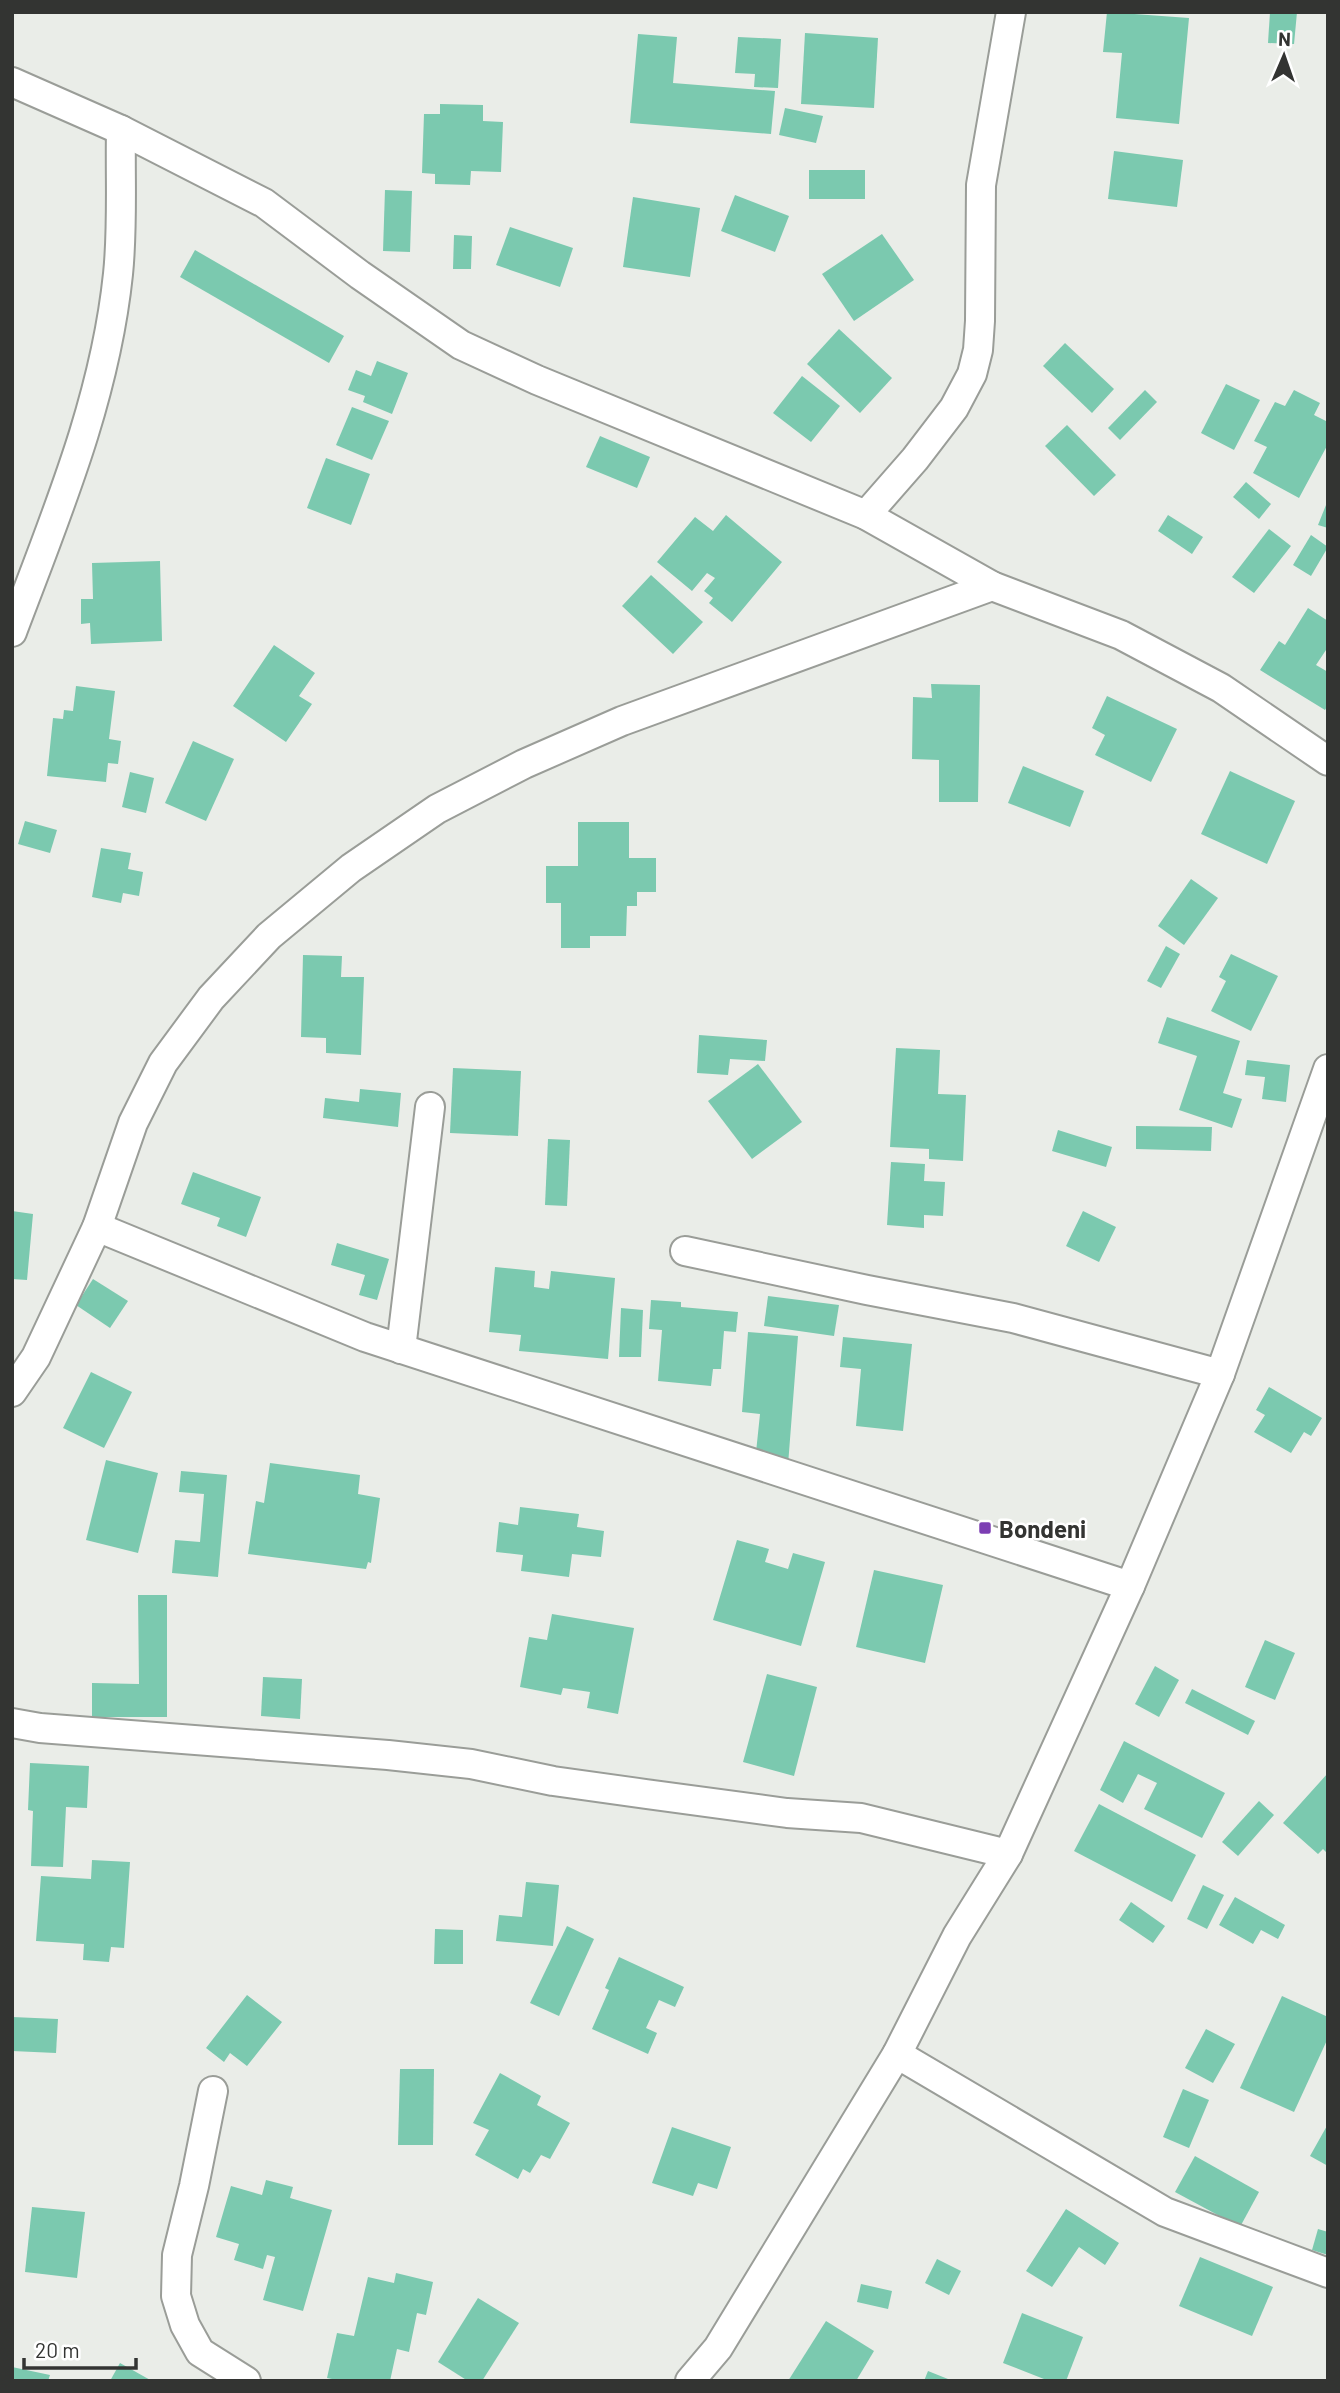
<svg xmlns="http://www.w3.org/2000/svg" width="1340" height="2393" viewBox="0 0 1340 2393" font-family="Barlow,sans-serif">
  <style>
    .building { fill: #7bc9af }
    .lines { fill: none; stroke-linecap: round; stroke-linejoin: round }
    .street-casing { stroke: #9a9d98; stroke-width: 32 }
    .street { stroke: #fff; stroke-width: 28 }
    .poi-dot { fill: #7c3eb3; stroke: #fff; stroke-width: 2.5 }
    .labels { text-anchor: middle; dominant-baseline: central; stroke-width: 5; stroke-linejoin: round; paint-order: stroke }
    .poi-label { font-size: 24px; font-weight: bold; fill: #333432; stroke: #fff; text-anchor: start }
  </style>
  <rect width="100%" height="100%" fill="#eaede8"/>
  <g class="building">
    <polygon points="1107,12 1189,18 1179,124 1116,118 1122,53 1103,52"/>
    <polygon points="1270,12 1297,12 1294,44 1268,43"/>
    <polygon points="805,33 878,38 874,108 801,104"/>
    <polygon points="638,34 677,37 673,83 775,91 771,134 630,123"/>
    <polygon points="738,37 781,39 778,88 754,87 755,74 735,73"/>
    <polygon points="440,104 483,105 483,121 503,122 501,172 471,171 470,185 435,184 435,174 422,173 424,114 440,114"/>
    <polygon points="785,108 823,116 816,143 779,135"/>
    <polygon points="1114,151 1183,160 1177,207 1108,199"/>
    <rect x="809" y="170" width="56" height="29"/>
    <polygon points="385,190 412,191 410,252 383,251"/>
    <polygon points="735,195 789,216 775,252 721,231"/>
    <polygon points="633,197 700,208 690,277 623,267"/>
    <polygon points="510,227 573,248 560,287 496,265"/>
    <polygon points="882,234 914,280 854,321 822,274"/>
    <polygon points="454,235 472,236 471,269 453,269"/>
    <polygon points="195,250 344,336 329,363 180,277"/>
    <polygon points="839,329 892,378 860,413 807,364"/>
    <polygon points="1065,343 1114,389 1092,413 1043,366"/>
    <polygon points="377,361 408,373 392,414 363,402 365,396 348,390 356,370 371,376"/>
    <polygon points="802,376 840,406 811,442 773,413"/>
    <polygon points="1226,384 1260,400 1234,450 1201,433"/>
    <polygon points="1145,390 1157,402 1120,440 1108,428"/>
    <polygon points="1294,390 1320,403 1314,415 1328,422 1328,444 1299,498 1253,473 1267,447 1254,441 1275,402 1285,406"/>
    <polygon points="352,407 389,421 372,460 336,445"/>
    <polygon points="1067,425 1116,475 1094,496 1045,446"/>
    <polygon points="600,436 650,457 637,488 586,467"/>
    <polygon points="326,458 370,474 351,525 307,508"/>
    <polygon points="1246,482 1271,504 1259,519 1233,497"/>
    <polygon points="1328,500 1328,528 1318,525"/>
    <polygon points="726,515 782,562 732,622 709,603 713,598 704,591 715,578 707,573 692,591 657,562 695,517 713,531"/>
    <polygon points="1168,515 1203,537 1192,554 1158,531"/>
    <polygon points="1269,529 1291,546 1254,593 1232,577"/>
    <polygon points="1311,535 1328,547 1311,576 1293,565"/>
    <polygon points="160,561 162,641 91,644 90,623 81,624 81,599 93,599 92,563"/>
    <polygon points="651,575 703,622 673,654 622,606"/>
    <polygon points="1308,608 1328,621 1328,647 1316,665 1328,672 1328,705 1325,710 1260,670 1279,641 1285,645"/>
    <polygon points="274,645 315,673 299,696 312,704 286,742 233,706"/>
    <polygon points="931,684 980,685 978,802 939,802 939,760 912,759 913,697 932,698"/>
    <polygon points="76,686 115,691 109,739 121,741 118,764 108,763 106,782 47,776 53,718 63,719 64,710 73,711"/>
    <polygon points="1107,696 1177,729 1151,782 1095,755 1105,735 1092,728"/>
    <polygon points="193,741 234,759 206,821 165,803"/>
    <polygon points="1023,766 1084,791 1070,827 1008,803"/>
    <polygon points="1230,771 1295,801 1267,864 1201,834"/>
    <polygon points="130,772 154,778 146,813 122,807"/>
    <polygon points="25,821 57,830 50,853 18,844"/>
    <polygon points="578,822 629,822 629,858 656,858 656,892 637,892 637,906 627,906 626,936 590,936 590,948 561,948 561,903 546,903 546,866 578,866"/>
    <polygon points="101,848 131,853 128,869 143,872 139,896 123,893 121,903 92,897"/>
    <polygon points="1191,879 1218,898 1184,945 1158,926"/>
    <polygon points="1166,946 1180,954 1161,988 1147,981"/>
    <polygon points="1231,954 1278,976 1251,1031 1211,1011 1226,981 1219,977"/>
    <polygon points="303,955 342,956 341,977 364,977 361,1055 326,1053 326,1038 301,1037"/>
    <polygon points="1167,1017 1240,1041 1223,1093 1242,1099 1232,1128 1179,1110 1197,1056 1158,1043"/>
    <polygon points="699,1035 767,1040 765,1061 730,1059 728,1075 697,1073"/>
    <polygon points="896,1048 940,1050 938,1094 966,1095 963,1161 929,1159 929,1149 890,1147"/>
    <polygon points="1247,1060 1290,1065 1286,1102 1262,1099 1265,1077 1245,1075"/>
    <polygon points="758,1064 802,1122 752,1159 708,1101"/>
    <polygon points="453,1068 521,1071 518,1136 450,1133"/>
    <polygon points="360,1089 401,1093 398,1127 323,1118 325,1098 359,1102"/>
    <polygon points="1136,1126 1212,1127 1211,1151 1136,1149"/>
    <polygon points="1058,1130 1112,1147 1106,1167 1052,1151"/>
    <polygon points="548,1139 570,1140 567,1206 545,1205"/>
    <polygon points="891,1162 925,1164 924,1181 945,1182 943,1216 924,1215 924,1228 887,1225"/>
    <polygon points="193,1172 261,1197 246,1237 217,1226 220,1218 181,1204"/>
    <polygon points="12,1211 33,1214 27,1280 12,1279"/>
    <polygon points="1083,1211 1116,1227 1099,1262 1066,1246"/>
    <polygon points="337,1243 389,1259 377,1300 359,1295 365,1275 331,1265"/>
    <polygon points="495,1267 535,1271 534,1287 549,1289 551,1271 615,1278 608,1359 519,1351 521,1335 489,1332"/>
    <polygon points="93,1279 128,1301 110,1328 76,1305"/>
    <polygon points="768,1296 839,1305 834,1336 764,1326"/>
    <polygon points="651,1300 681,1302 681,1307 738,1312 736,1332 724,1331 721,1369 713,1369 711,1386 658,1381 662,1330 649,1329"/>
    <polygon points="621,1308 643,1310 641,1357 619,1357"/>
    <polygon points="748,1332 798,1336 788,1465 755,1462 760,1414 742,1412"/>
    <polygon points="843,1337 912,1344 903,1431 856,1426 861,1369 840,1367"/>
    <polygon points="91,1372 132,1392 104,1448 63,1428"/>
    <polygon points="1269,1387 1322,1418 1311,1436 1304,1432 1291,1453 1254,1432 1265,1415 1256,1410"/>
    <polygon points="106,1460 158,1473 138,1553 86,1540"/>
    <polygon points="270,1463 360,1475 358,1494 380,1498 371,1563 368,1562 366,1569 248,1554 256,1501 264,1503"/>
    <polygon points="181,1471 227,1475 218,1577 172,1573 175,1540 200,1542 204,1494 179,1492"/>
    <polygon points="520,1507 579,1514 577,1527 604,1531 601,1557 572,1554 569,1577 521,1571 523,1555 496,1552 499,1522 518,1525"/>
    <polygon points="737,1540 769,1549 765,1562 788,1569 793,1553 825,1562 801,1646 713,1620"/>
    <polygon points="874,1570 943,1585 925,1663 856,1647"/>
    <polygon points="138,1595 167,1595 167,1717 92,1717 92,1683 139,1684"/>
    <polygon points="552,1614 634,1628 618,1714 587,1708 590,1692 563,1688 561,1695 520,1687 529,1637 547,1640"/>
    <polygon points="1265,1640 1295,1653 1275,1700 1245,1687"/>
    <polygon points="1155,1666 1179,1680 1159,1717 1135,1704"/>
    <polygon points="767,1674 817,1687 794,1776 743,1762"/>
    <polygon points="263,1677 302,1679 300,1719 261,1716"/>
    <polygon points="1192,1689 1255,1721 1248,1735 1185,1703"/>
    <polygon points="1124,1741 1225,1793 1202,1838 1144,1809 1157,1783 1138,1774 1123,1803 1100,1790"/>
    <polygon points="30,1763 89,1766 87,1808 66,1807 63,1867 31,1866 33,1811 28,1810"/>
    <polygon points="1328,1773 1328,1854 1323,1849 1318,1854 1283,1823"/>
    <polygon points="1259,1801 1274,1815 1238,1856 1222,1842"/>
    <polygon points="1099,1804 1196,1855 1172,1902 1074,1851"/>
    <polygon points="92,1860 130,1862 124,1948 111,1947 109,1962 83,1960 84,1944 36,1941 41,1876 91,1879"/>
    <polygon points="526,1882 559,1885 553,1946 496,1941 499,1915 522,1917"/>
    <polygon points="1203,1885 1224,1895 1207,1929 1187,1919"/>
    <polygon points="1235,1897 1285,1925 1278,1939 1261,1930 1253,1944 1219,1925"/>
    <polygon points="1131,1902 1165,1926 1153,1943 1119,1920"/>
    <polygon points="567,1926 594,1939 559,2016 530,2003"/>
    <polygon points="435,1929 463,1930 463,1964 434,1964"/>
    <polygon points="619,1957 684,1987 675,2007 659,2000 646,2028 657,2033 648,2054 592,2029 609,1990 605,1988"/>
    <polygon points="247,1995 282,2022 247,2066 230,2053 224,2062 206,2048"/>
    <polygon points="1282,1996 1328,2017 1328,2038 1294,2112 1240,2088"/>
    <polygon points="12,2017 58,2019 56,2053 12,2051"/>
    <polygon points="1206,2029 1235,2044 1213,2083 1185,2068"/>
    <polygon points="400,2069 434,2069 433,2145 398,2145"/>
    <polygon points="500,2073 541,2096 537,2105 570,2123 550,2159 541,2155 530,2173 523,2169 518,2179 475,2155 489,2130 473,2123"/>
    <polygon points="1183,2089 1209,2100 1189,2148 1163,2137"/>
    <polygon points="1328,2124 1328,2166 1310,2156"/>
    <polygon points="672,2127 731,2147 717,2189 698,2183 693,2196 652,2183"/>
    <polygon points="1195,2156 1259,2192 1240,2227 1175,2192"/>
    <polygon points="266,2180 293,2187 290,2198 332,2210 303,2311 263,2300 275,2257 267,2255 263,2269 234,2260 239,2244 216,2237 231,2186 262,2195"/>
    <polygon points="32,2207 85,2212 77,2278 25,2272"/>
    <polygon points="1066,2209 1119,2243 1105,2265 1079,2247 1052,2287 1026,2271"/>
    <polygon points="1318,2229 1328,2232 1328,2255 1312,2250"/>
    <polygon points="1200,2257 1273,2287 1252,2336 1179,2306"/>
    <polygon points="937,2259 961,2271 949,2295 925,2283"/>
    <polygon points="396,2273 433,2282 426,2315 417,2313 409,2352 397,2349 390,2381 342,2381 327,2378 337,2333 354,2336 368,2277 394,2283"/>
    <polygon points="861,2284 892,2291 888,2309 857,2302"/>
    <polygon points="478,2298 519,2323 482,2381 468,2381 438,2362"/>
    <polygon points="1022,2313 1083,2337 1066,2381 1049,2381 1003,2363"/>
    <polygon points="826,2321 874,2351 856,2381 788,2381"/>
    <polygon points="120,2363 152,2381 110,2381"/>
    <polygon points="12,2367 50,2375 48,2381 12,2381"/>
    <polygon points="928,2371 953,2381 924,2381"/>
  </g>
  <g class="lines">
    <defs>
      <g id="street">
        <polyline points="12,82 121,130 264,203 360,275 461,345 537,380 866,515 992,586 1121,635 1221,688 1328,761"/>
        <polyline points="866,515 915,459 954,408 972,374 978,350 980,321 981,185 1011,12"/>
        <path d="M12,632C56,515 105,400 118,274C123,227 120,178 121,130"/>
        <polyline points="97,1227 365,1337 1130,1586"/>
        <polyline points="685,1251 867,1290 1013,1318 1220,1374"/>
        <polyline points="401,1349 430,1107"/>
        <polyline points="12,1392 36,1357 97,1227 133,1123 163,1063 211,998 269,936 351,868 437,809 524,764 622,721 992,586"/>
        <polyline points="12,1723 40,1728 388,1755 471,1764 553,1781 646,1794 787,1813 861,1818 1008,1854"/>
        <polyline points="897,2054 1165,2212 1328,2273"/>
        <polyline points="213,2091 194,2186 177,2255 176,2296 185,2325 200,2352 246,2381"/>
        <polyline points="690,2381 718,2348 897,2054 957,1936 1008,1854 1130,1586 1220,1374 1328,1069"/>
      </g>
    </defs>
    <use href="#street" class="street-casing"/>
    <use href="#street" class="street"/>
  </g>
  <rect class="poi-dot" x="978" y="1521" width="14" height="14" rx="3.5"/>
  <g class="labels">
    <g class="poi-label">
      <text x="999" y="1528">Bondeni</text>
    </g>
  </g>
  <rect width="1340" height="2393" fill="none" stroke="#333432" stroke-width="28"/>
  <g transform="translate(1284 56) rotate(2)" stroke="#ffffff" stroke-width="5" paint-order="stroke">
  <path d="M0-5L12 26L0 18L-12 26Z" fill="#333432"/>
  <text y="-10" font-size="19" font-weight="bold" text-anchor="middle" fill="#333432">N</text>
  </g>
  <path d="M24 2358v10h112v-10" fill="none" stroke="#333432" stroke-width="3.5"/>
  <text x="35" y="2358" font-size="21" fill="#333432" stroke="#ffffff" stroke-width="5" paint-order="stroke">20 m</text>
</svg>
